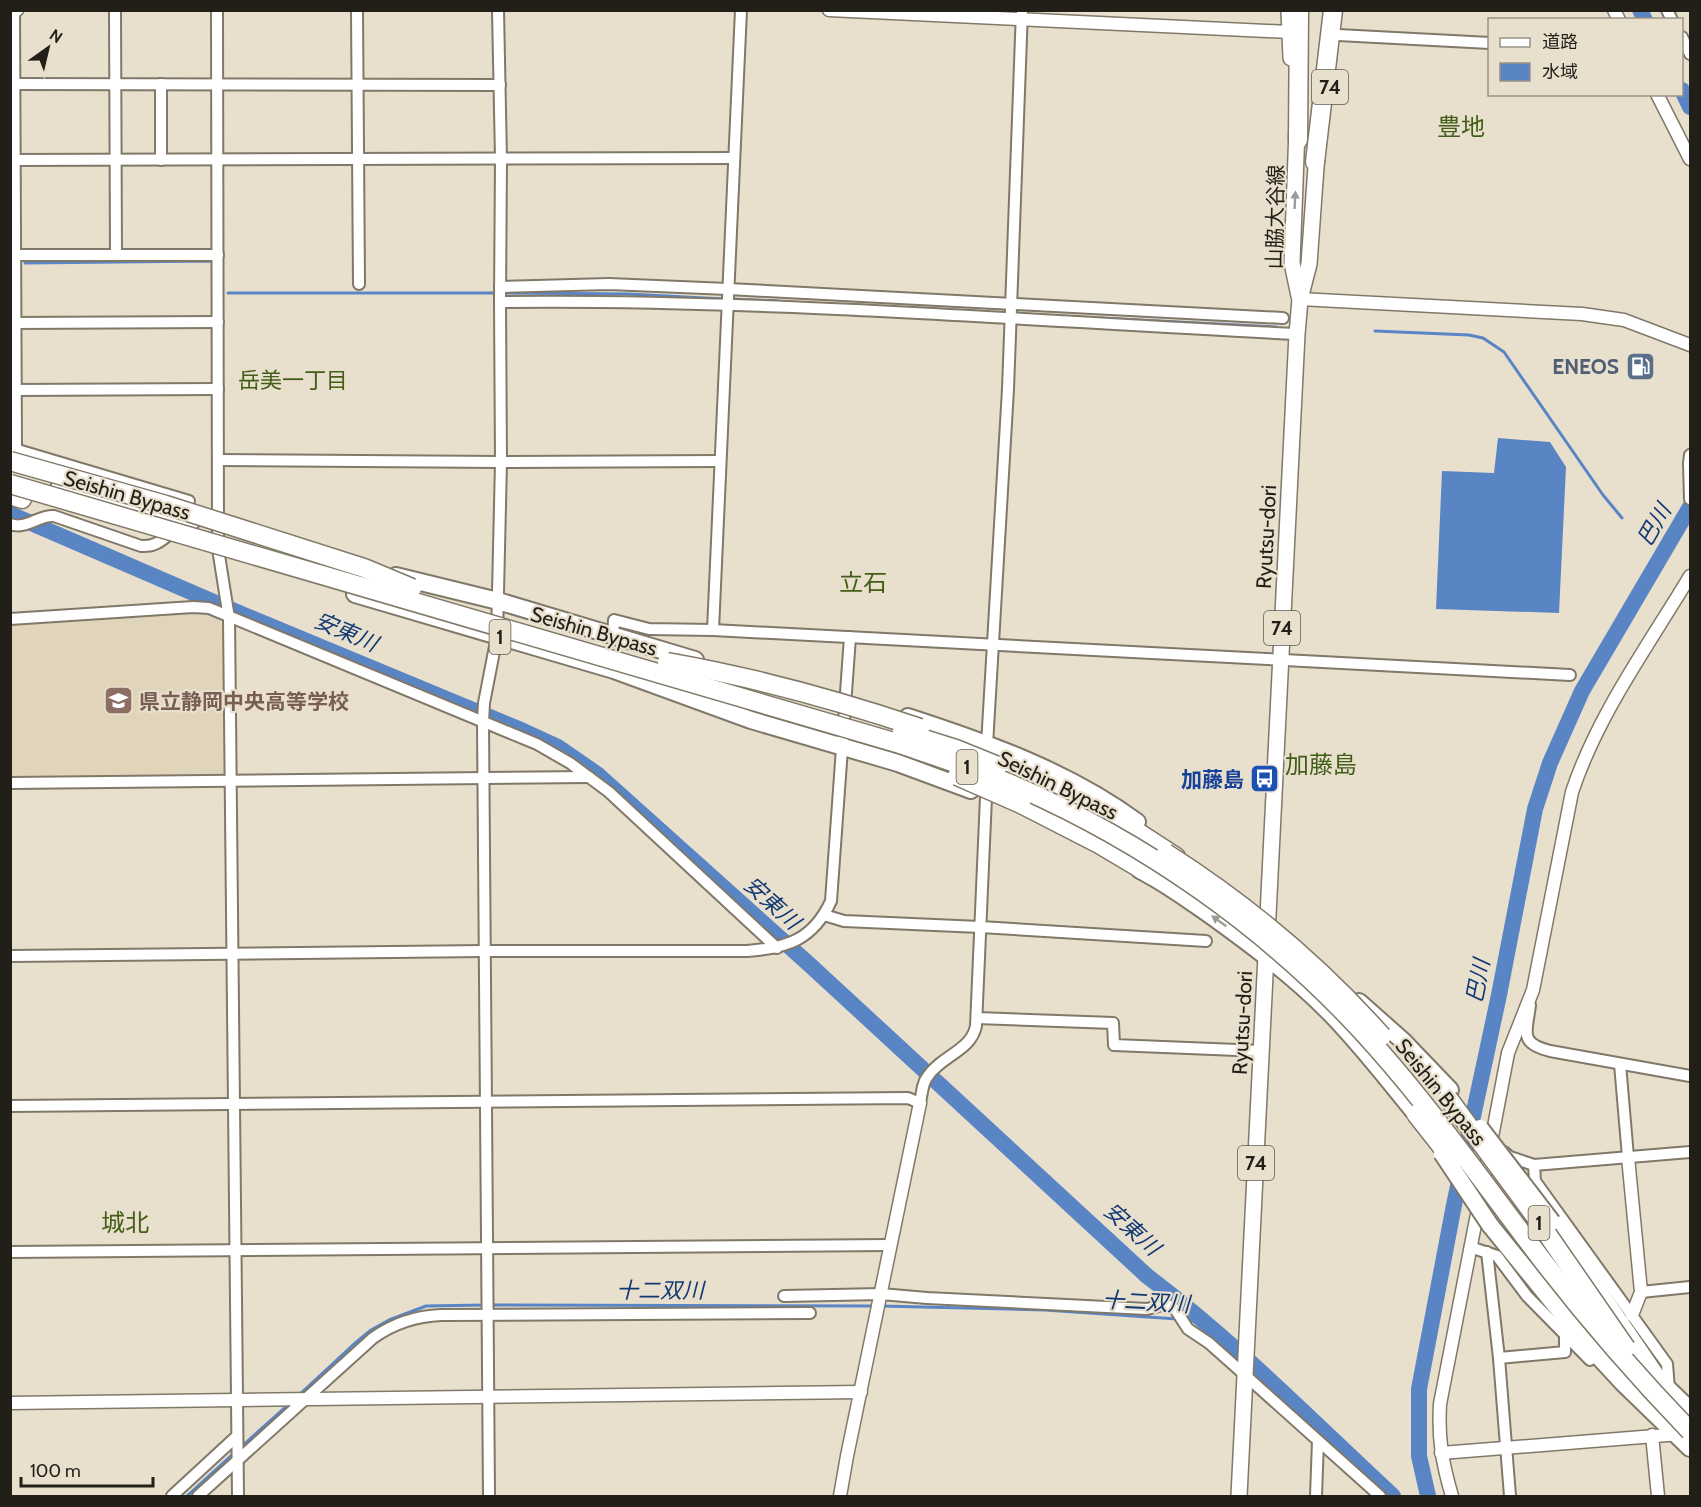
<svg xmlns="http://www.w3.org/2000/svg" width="1701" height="1507" viewBox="0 0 1701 1507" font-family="Cabin,'Noto Sans JP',sans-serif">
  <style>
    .built { fill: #e0d4bb }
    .water { fill: #5a85c5 }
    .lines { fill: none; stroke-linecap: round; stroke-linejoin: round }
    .stream { stroke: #5a85c5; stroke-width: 3 }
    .river { stroke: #5a85c5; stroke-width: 16 }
    .minor-casing { stroke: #807868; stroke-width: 14 }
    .tertiary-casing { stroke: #807868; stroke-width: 15 }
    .primary-casing { stroke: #807868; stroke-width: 18 }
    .trunk-casing { stroke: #807868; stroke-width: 20 }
    .motorway-casing { stroke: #807868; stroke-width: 21 }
    .minor { stroke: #fff; stroke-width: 10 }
    .tertiary { stroke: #fff; stroke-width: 12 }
    .primary { stroke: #fff; stroke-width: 15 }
    .trunk { stroke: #fff; stroke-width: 16 }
    .motorway { stroke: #fff; stroke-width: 18 }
    .trunk-bridge-casing { stroke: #807868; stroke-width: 20; stroke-linecap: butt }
    .motorway-bridge-casing { stroke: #807868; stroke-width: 21; stroke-linecap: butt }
    .trunk-bridge { stroke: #fff; stroke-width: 16 }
    .motorway-bridge { stroke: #fff; stroke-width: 18 }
    .oneway { fill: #9c9a97 }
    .labels { text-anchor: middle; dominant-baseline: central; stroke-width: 4.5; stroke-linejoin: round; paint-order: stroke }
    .shield { fill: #e9dfcd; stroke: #5e594e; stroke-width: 1.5 }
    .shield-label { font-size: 20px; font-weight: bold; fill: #221f18 }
    .street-label { font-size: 21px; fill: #221f18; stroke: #e9dfcd }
    .service-label { font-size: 21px; font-weight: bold; fill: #4e5e75; stroke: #e9dfcd; text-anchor: end }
    .education-label { font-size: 21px; font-weight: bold; fill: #785e54; stroke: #e9dfcd; text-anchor: start }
    .transit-label { font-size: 21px; font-weight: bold; fill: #164399; stroke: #e9dfcd; text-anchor: end }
    .neighbourhood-label { font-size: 22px; fill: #425e19; stroke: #e9dfcd }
    .water-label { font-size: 22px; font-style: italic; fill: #0f3973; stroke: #e9dfcd }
    .quarter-label { font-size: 24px; fill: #425e19; stroke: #e9dfcd }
  </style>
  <rect width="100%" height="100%" fill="#e9dfcd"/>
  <polygon class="built" points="206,614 217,618 224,627 226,776 11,777 11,625 127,615"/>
  <polygon class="water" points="1498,438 1550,442 1566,467 1559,613 1436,609 1442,471 1494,473"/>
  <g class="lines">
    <g class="stream">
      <polyline points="25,263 213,261 213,263"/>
      <polyline points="228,293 496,293"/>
      <polyline points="503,293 628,294 724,299"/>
      <polyline points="731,299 778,301"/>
      <polyline points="1099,318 1276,327"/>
      <polyline points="1375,331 1469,335 1483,338 1504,352 1603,495 1622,518"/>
      <polyline points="491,1305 875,1306"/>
      <polyline points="881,1306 1045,1310 1177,1319"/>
      <polyline points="1187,1320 1202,1321"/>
      <polyline points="299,1395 354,1344 371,1330 389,1320 426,1306 485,1305"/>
      <polyline points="241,1447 290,1403"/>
      <polyline points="187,1496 234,1453"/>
    </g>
    <g class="river">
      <polyline points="1640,10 1645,20"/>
      <polyline points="1682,90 1690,107"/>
      <path d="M10,514L244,615L521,730L558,747L597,774L811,966L1147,1276C1235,1342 1313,1422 1393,1496"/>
      <polyline points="1428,1496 1419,1456 1419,1389 1454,1205 1499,995 1535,809 1550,763 1582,691 1690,507"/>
    </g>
    <defs>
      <g id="minor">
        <polyline points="14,10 16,450"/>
        <polyline points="115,10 116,255"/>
        <polyline points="217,10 218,529 218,549 229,618 238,1496"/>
        <polyline points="357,10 359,284"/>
        <polyline points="1667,10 1672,20"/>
        <polyline points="1338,35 1490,43"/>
        <polyline points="1682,37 1690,54"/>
        <polyline points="10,84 500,85"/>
        <polyline points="161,84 161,160"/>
        <polyline points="10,160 734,158"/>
        <polyline points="10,255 218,255"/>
        <polyline points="500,287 609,284 728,289 1283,318"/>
        <path d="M500,302C766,299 1031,321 1297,334"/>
        <polyline points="11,323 218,322"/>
        <polyline points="11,390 218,389"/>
        <polyline points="11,448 189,501"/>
        <polyline points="1690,455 1689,463 1690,499"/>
        <polyline points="218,460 501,462 720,461"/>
        <path d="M10,524C26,530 38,515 54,516L141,546C154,547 160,542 171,533"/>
        <polyline points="10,619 193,607 209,608 537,744 570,763 609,792 777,948"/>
        <polyline points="713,630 741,10"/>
        <polyline points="613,636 614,620 649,629 713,630 1570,675"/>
        <polyline points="987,745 1008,389 1022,10"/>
        <polyline points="10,783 589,777"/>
        <polyline points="824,915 844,921 980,927 1206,941"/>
        <path d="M10,956L484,951H747C787,948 813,940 831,901L850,637"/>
        <path d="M1530,1005C1527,1032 1518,1043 1550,1051L1690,1076"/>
        <polyline points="977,1018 1113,1023 1114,1045 1262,1051"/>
        <polyline points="1620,1064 1628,1157"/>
        <path d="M10,1106L908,1098L920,1103C922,1094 922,1083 928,1076C941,1056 971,1051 976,1026L986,797"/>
        <polyline points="1504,1152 1510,1157 1534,1165 1535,1181 1667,1364 1669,1389"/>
        <polyline points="1534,1165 1690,1152"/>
        <polyline points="1470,1247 1497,1256 1527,1296 1590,1360"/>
        <polyline points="10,1252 891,1245"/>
        <polyline points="1487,1252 1499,1358 1510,1496"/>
        <polyline points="1641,1292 1690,1287"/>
        <polyline points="784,1296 881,1294 927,1298 1147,1309 1166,1304 1175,1309 1188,1329 1209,1343 1236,1367 1380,1496"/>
        <polyline points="1499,1358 1565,1352 1565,1336"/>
        <polyline points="172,1496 236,1437"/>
        <path d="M198,1496L373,1338C394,1323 416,1316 441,1315L810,1313"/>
        <polyline points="489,1496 483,722 484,703 497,636 501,462 500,302 501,159 498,10"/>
        <polyline points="1316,1496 1318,1441"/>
      </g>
      <g id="tertiary">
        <polyline points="829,10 1289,32"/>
        <polyline points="1614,10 1619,20"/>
        <polyline points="10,11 17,10"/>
        <polyline points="1657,94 1690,159"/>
        <polyline points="1300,299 1582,314 1624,320 1690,345"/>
        <polyline points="1628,1157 1641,1292 1632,1315"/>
        <path d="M1483,1184L1508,1053L1533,990L1572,792C1598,714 1648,646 1690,576"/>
        <polyline points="10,1403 861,1392"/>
        <polyline points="1652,1435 1658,1496"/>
        <polyline points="1441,1453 1680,1434"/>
        <polyline points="840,1496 847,1456 920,1103"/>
        <path d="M1452,1496C1442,1462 1438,1439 1440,1404L1479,1204"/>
      </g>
      <g id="primary">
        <polyline points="1289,10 1291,58"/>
        <polyline points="1297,129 1292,263 1299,296"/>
        <polyline points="1239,1496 1297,334 1300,299 1309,264 1317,153"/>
      </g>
      <g id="trunk">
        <polyline points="60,485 191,522"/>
        <polyline points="396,576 498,601 695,660"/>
        <polyline points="355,594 614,670 751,720 898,763 971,790"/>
        <path d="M908,717C988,743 1069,772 1137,822"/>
        <path d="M1140,870C1166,883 1190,901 1213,917C1253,946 1292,975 1327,1010C1359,1042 1387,1079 1416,1114"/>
        <polyline points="1359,1002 1403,1041 1450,1090"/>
        <polyline points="1552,1222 1660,1381 1690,1410"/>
        <polyline points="1490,1225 1585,1342 1623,1383 1690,1448"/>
      </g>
      <g id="motorway">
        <polyline points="1298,140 1299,10"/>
        <polyline points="1315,162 1333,10"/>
        <polyline points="10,495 22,499"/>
        <polyline points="985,753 1113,816 1176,857"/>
        <polyline points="1021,804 1099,844 1153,876"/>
      </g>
    </defs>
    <use href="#minor" class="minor-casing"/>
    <use href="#tertiary" class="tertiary-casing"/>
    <use href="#primary" class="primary-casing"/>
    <use href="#trunk" class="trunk-casing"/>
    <use href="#motorway" class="motorway-casing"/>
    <use href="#minor" class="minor"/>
    <use href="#tertiary" class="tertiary"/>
    <use href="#primary" class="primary"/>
    <use href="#trunk" class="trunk"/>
    <use href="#motorway" class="motorway"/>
    <defs>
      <g id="trunk-bridge">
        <polyline points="1480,1128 1552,1222"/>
        <polyline points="1442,1153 1490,1225"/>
      </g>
      <g id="motorway-bridge">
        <polyline points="10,461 166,505 364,568 412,588"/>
        <path d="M10,484L897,743C929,754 962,765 994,777C1139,836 1274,931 1377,1048C1438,1117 1490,1192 1546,1265C1591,1323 1639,1378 1690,1431"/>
        <path d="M667,662C753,677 837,700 920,728"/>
        <polyline points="902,732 956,749 998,766"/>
        <polyline points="957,776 1021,804"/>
        <path d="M1166,853C1246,904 1319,965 1382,1036"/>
        <polyline points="1448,1098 1532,1212 1626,1348"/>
        <polyline points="1416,1114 1453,1161"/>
      </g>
    </defs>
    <use href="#trunk-bridge" class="trunk-bridge-casing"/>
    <use href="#motorway-bridge" class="motorway-bridge-casing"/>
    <use href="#trunk-bridge" class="trunk-bridge"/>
    <use href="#motorway-bridge" class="motorway-bridge"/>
  </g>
  <defs><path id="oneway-solid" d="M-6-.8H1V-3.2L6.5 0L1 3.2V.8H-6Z" transform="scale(1.5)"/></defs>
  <g class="oneway">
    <use href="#oneway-solid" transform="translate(1295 200) rotate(-87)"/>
    <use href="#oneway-solid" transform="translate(1219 921) rotate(-144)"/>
  </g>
  <defs>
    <symbol id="fuel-square" viewBox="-11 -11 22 22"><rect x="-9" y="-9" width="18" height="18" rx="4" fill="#5c6f8a" stroke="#e9dfcd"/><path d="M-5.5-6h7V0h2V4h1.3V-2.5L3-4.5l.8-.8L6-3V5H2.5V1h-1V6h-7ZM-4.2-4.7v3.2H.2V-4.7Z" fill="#fff"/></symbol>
    <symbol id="school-square" viewBox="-11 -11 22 22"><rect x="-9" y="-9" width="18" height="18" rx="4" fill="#8d6e63" stroke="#e9dfcd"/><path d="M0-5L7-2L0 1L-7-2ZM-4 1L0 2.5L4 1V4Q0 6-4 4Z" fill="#fff"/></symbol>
    <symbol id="bus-square" viewBox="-11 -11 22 22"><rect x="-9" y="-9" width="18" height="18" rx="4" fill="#1a4fb4" stroke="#e9dfcd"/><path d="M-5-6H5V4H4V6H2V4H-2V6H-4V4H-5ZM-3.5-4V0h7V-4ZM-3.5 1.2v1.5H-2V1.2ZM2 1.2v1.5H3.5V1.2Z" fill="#fff"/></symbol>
  </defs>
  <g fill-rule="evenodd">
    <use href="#fuel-square" x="1624" y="350" width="33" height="33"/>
    <use href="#school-square" x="102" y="684" width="33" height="33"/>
    <use href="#bus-square" x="1248" y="762" width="33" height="33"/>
  </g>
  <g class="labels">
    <g class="shield">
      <rect x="1312" y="70" width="36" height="34" rx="4.5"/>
      <rect x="1264" y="611" width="36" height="34" rx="4.5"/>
      <rect x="489.5" y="620" width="21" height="34" rx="4.5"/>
      <rect x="956.5" y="750" width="21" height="34" rx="4.5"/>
      <rect x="1238" y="1146" width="36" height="34" rx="4.5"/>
      <rect x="1528.5" y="1206" width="21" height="34" rx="4.5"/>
    </g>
    <g class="shield-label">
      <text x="1330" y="87">74</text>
      <text x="1282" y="628">74</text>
      <text x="500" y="637">1</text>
      <text x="967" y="767">1</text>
      <text x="1256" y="1163">74</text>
      <text x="1539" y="1223">1</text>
    </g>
    <g class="street-label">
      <text transform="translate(1275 217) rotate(-89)">山脇大谷線</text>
      <text transform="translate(127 495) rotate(16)">Seishin Bypass</text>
      <text transform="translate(1266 537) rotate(-87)">Ryutsu-dori</text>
      <text transform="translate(594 631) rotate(16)">Seishin Bypass</text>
      <text transform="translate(1058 785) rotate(26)">Seishin Bypass</text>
      <text transform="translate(1242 1023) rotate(-87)">Ryutsu-dori</text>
      <text transform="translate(1441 1092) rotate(51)">Seishin Bypass</text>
    </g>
    <g class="service-label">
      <text x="1619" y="366">ENEOS</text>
    </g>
    <g class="education-label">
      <text x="139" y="701">県立静岡中央高等学校</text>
    </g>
    <g class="transit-label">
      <text x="1244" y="779">加藤島</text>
    </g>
    <g class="neighbourhood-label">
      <text x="293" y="380">岳美一丁目</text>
    </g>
    <g class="water-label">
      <text transform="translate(1654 525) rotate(-60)">巴川</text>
      <text transform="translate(346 632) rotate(23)">安東川</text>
      <text transform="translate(772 903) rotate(42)">安東川</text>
      <text transform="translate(1478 981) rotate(-79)">巴川</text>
      <text transform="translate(1132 1229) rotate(42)">安東川</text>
      <text x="660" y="1290">十二双川</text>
      <text transform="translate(1146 1302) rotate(3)">十二双川</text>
    </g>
    <g class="quarter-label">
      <text x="1461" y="126">豊地</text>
      <text x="863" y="582">立石</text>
      <text x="1321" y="764">加藤島</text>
      <text x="125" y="1222">城北</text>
    </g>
  </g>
  <rect width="1701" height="1507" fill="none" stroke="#221f18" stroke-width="24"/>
  <rect x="1488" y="18" width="195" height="78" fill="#e9dfcd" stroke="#999285" stroke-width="1.5"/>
  <rect x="1500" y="38" width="30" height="9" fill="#ffffff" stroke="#999285" stroke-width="1.5"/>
  <text x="1542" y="48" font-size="18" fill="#221f18">道路</text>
  <rect x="1500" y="63" width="30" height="18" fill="#5a85c5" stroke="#999285" stroke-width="1.5"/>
  <text x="1542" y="78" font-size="18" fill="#221f18">水域</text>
  <g transform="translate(48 48) rotate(34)" stroke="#e9dfcd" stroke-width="4.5" paint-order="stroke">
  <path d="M0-4.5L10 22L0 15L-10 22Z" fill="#221f18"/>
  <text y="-9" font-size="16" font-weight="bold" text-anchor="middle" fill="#221f18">N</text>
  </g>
  <path d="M21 1477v9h132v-9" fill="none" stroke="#221f18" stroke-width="3"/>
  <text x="30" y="1477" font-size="18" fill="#221f18" stroke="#e9dfcd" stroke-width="4.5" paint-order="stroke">100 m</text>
</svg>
